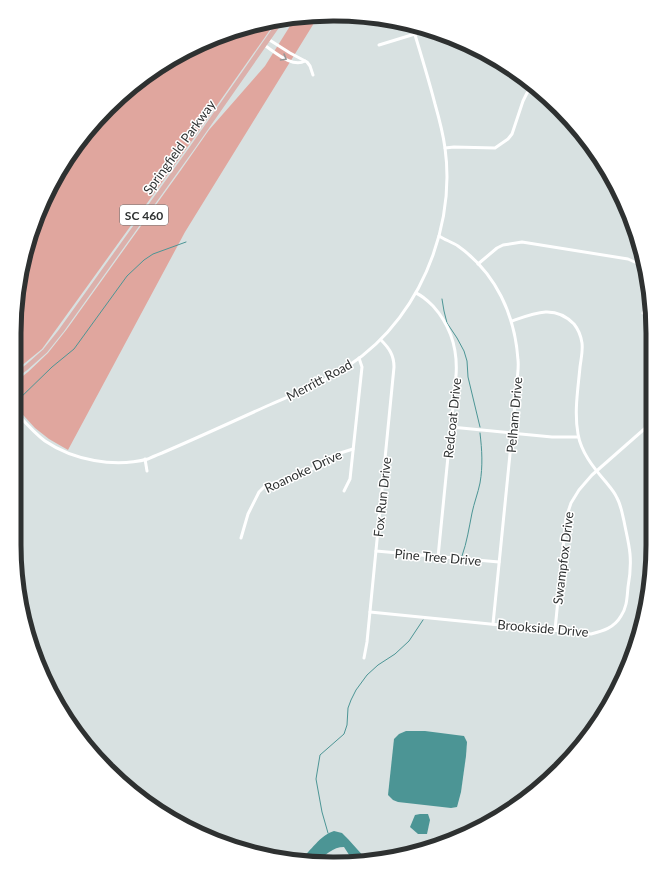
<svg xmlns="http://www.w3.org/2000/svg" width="667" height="878" viewBox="0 0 667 878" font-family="Lato,sans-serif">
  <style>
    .green { fill: #e0a69e }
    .water { fill: #4c9595 }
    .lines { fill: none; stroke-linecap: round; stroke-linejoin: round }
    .stream { stroke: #4c9595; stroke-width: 1 }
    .minor { stroke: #fff; stroke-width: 3 }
    .primary { stroke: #dcb0ab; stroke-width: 5 }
    .oneway { stroke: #969898 }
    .labels { text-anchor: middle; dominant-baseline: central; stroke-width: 3; stroke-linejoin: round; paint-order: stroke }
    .shield { fill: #fff; stroke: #6d6f6f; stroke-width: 1 }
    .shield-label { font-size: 12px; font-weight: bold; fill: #2e3131 }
    .street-label { font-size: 13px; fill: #2e3131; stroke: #fff }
    .rim { fill: none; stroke: #2e3131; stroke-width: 5 }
  </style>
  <rect width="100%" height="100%" fill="#d8e1e1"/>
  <g class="green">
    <polygon points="319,15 185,232 68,450 49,439 35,428 14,405 14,383 28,372 48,353 67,329 181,170 209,130 265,66 295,18"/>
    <polygon points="271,20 277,20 194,138 42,349 15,371 15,313 25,251 47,192 80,139 156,68 211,38"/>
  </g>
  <g class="water">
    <polygon points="406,731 425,731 464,736 467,742 466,756 461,792 457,807 451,808 398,802 393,800 388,795 394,739 399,734"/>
    <polygon points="420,814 428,814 430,820 427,834 418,834 410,827 415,815"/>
    <path d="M334,831L342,833L348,839L366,859L353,861L344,847C333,847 325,855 317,862L300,860C311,851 320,835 334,831Z"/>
  </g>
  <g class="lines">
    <g class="stream">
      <polyline points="442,299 444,311 447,323 457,338 464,351 467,361 468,377 480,427"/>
      <polyline points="15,403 52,367 74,349 127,276 144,260 153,254 186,242"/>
      <path d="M462,556C467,542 469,528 472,513C474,503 478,493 480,483C483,466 482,450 480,433"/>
      <polyline points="328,833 322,812 316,779 320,755 344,734 347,725 348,708 351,700 356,690 367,675 378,665 395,654 409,641 423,620"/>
    </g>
    <g class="minor">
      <polyline points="268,39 290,53 307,62 310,66 313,75"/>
      <path d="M264,45C275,52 292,68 305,61"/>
      <polyline points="379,45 428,30"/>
      <polyline points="445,148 454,147 495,148 508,139 512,134 523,101 527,93 533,86"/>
      <path d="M439,236C445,240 452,242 458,246C496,273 515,315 518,360C519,368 517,376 517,384L493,624"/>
      <polyline points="478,264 497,248 503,245 522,242 628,259 639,264 645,269"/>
      <path d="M416,293C423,296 428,301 433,306C451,326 458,349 456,376L438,557"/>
      <polyline points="643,313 647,307 650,304"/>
      <polyline points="647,380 650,381"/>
      <path d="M14,410C24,421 33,432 45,441C73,460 114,468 148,459C152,457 157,455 162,453C197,438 232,422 267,406C294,394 323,383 348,366C388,340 417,300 433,255C445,221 450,184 445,148C443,133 439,118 435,104C428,77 420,51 412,25"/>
      <polyline points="451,427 552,437 578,437"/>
      <polyline points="145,459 147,471"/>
      <polyline points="344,491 350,479 362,367 359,358"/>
      <polyline points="241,538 248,514 259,492 264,487 276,482 296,476 314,468 322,461 334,455 353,449"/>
      <polyline points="376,551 499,562"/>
      <path d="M370,612L591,634C603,631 614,628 621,616C627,607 627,598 628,587C630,576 631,565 630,554C629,543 626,532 624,521C622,513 621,505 617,498C614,491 609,486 605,481C593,467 581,452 578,434C574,412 578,389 580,367C581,359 583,351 582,343C581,336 578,329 574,324C555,304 534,313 512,321"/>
      <polyline points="555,630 566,518 571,503 579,490 585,483 592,475 650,424"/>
      <path d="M364,658L367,642L394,367C394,355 389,348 381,340"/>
    </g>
    <polyline class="primary" points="14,377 27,367 45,351 61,331 192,148 282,19"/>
  </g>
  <defs><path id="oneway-chevron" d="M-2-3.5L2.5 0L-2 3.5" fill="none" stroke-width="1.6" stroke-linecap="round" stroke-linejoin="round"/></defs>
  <use class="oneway" href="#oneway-chevron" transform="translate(284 58) rotate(31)"/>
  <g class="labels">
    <rect class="shield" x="120" y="205" width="48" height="20" rx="3"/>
    <g class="shield-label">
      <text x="144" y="215">SC 460</text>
    </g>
    <g class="street-label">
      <text transform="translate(179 147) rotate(-54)">Springfield Parkway</text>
      <text transform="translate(319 380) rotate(-28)">Merritt Road</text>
      <text transform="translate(514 415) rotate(-85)">Pelham Drive</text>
      <text transform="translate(452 418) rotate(-84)">Redcoat Drive</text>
      <text transform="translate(303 471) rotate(-25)">Roanoke Drive</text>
      <text transform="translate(382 497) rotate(-84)">Fox Run Drive</text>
      <text transform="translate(438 557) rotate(5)">Pine Tree Drive</text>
      <text transform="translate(563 558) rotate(-83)">Swampfox Drive</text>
      <text transform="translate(543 628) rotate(5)">Brookside Drive</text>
    </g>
  </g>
  <path d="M0 0H667V878H0ZM333 21H334A312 312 0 0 1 646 333V545A312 312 0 0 1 334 857H333A312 312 0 0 1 21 545V333A312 312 0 0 1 333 21Z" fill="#fff" fill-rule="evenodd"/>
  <path class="rim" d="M333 21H334A312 312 0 0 1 646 333V545A312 312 0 0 1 334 857H333A312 312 0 0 1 21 545V333A312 312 0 0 1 333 21Z"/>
</svg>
